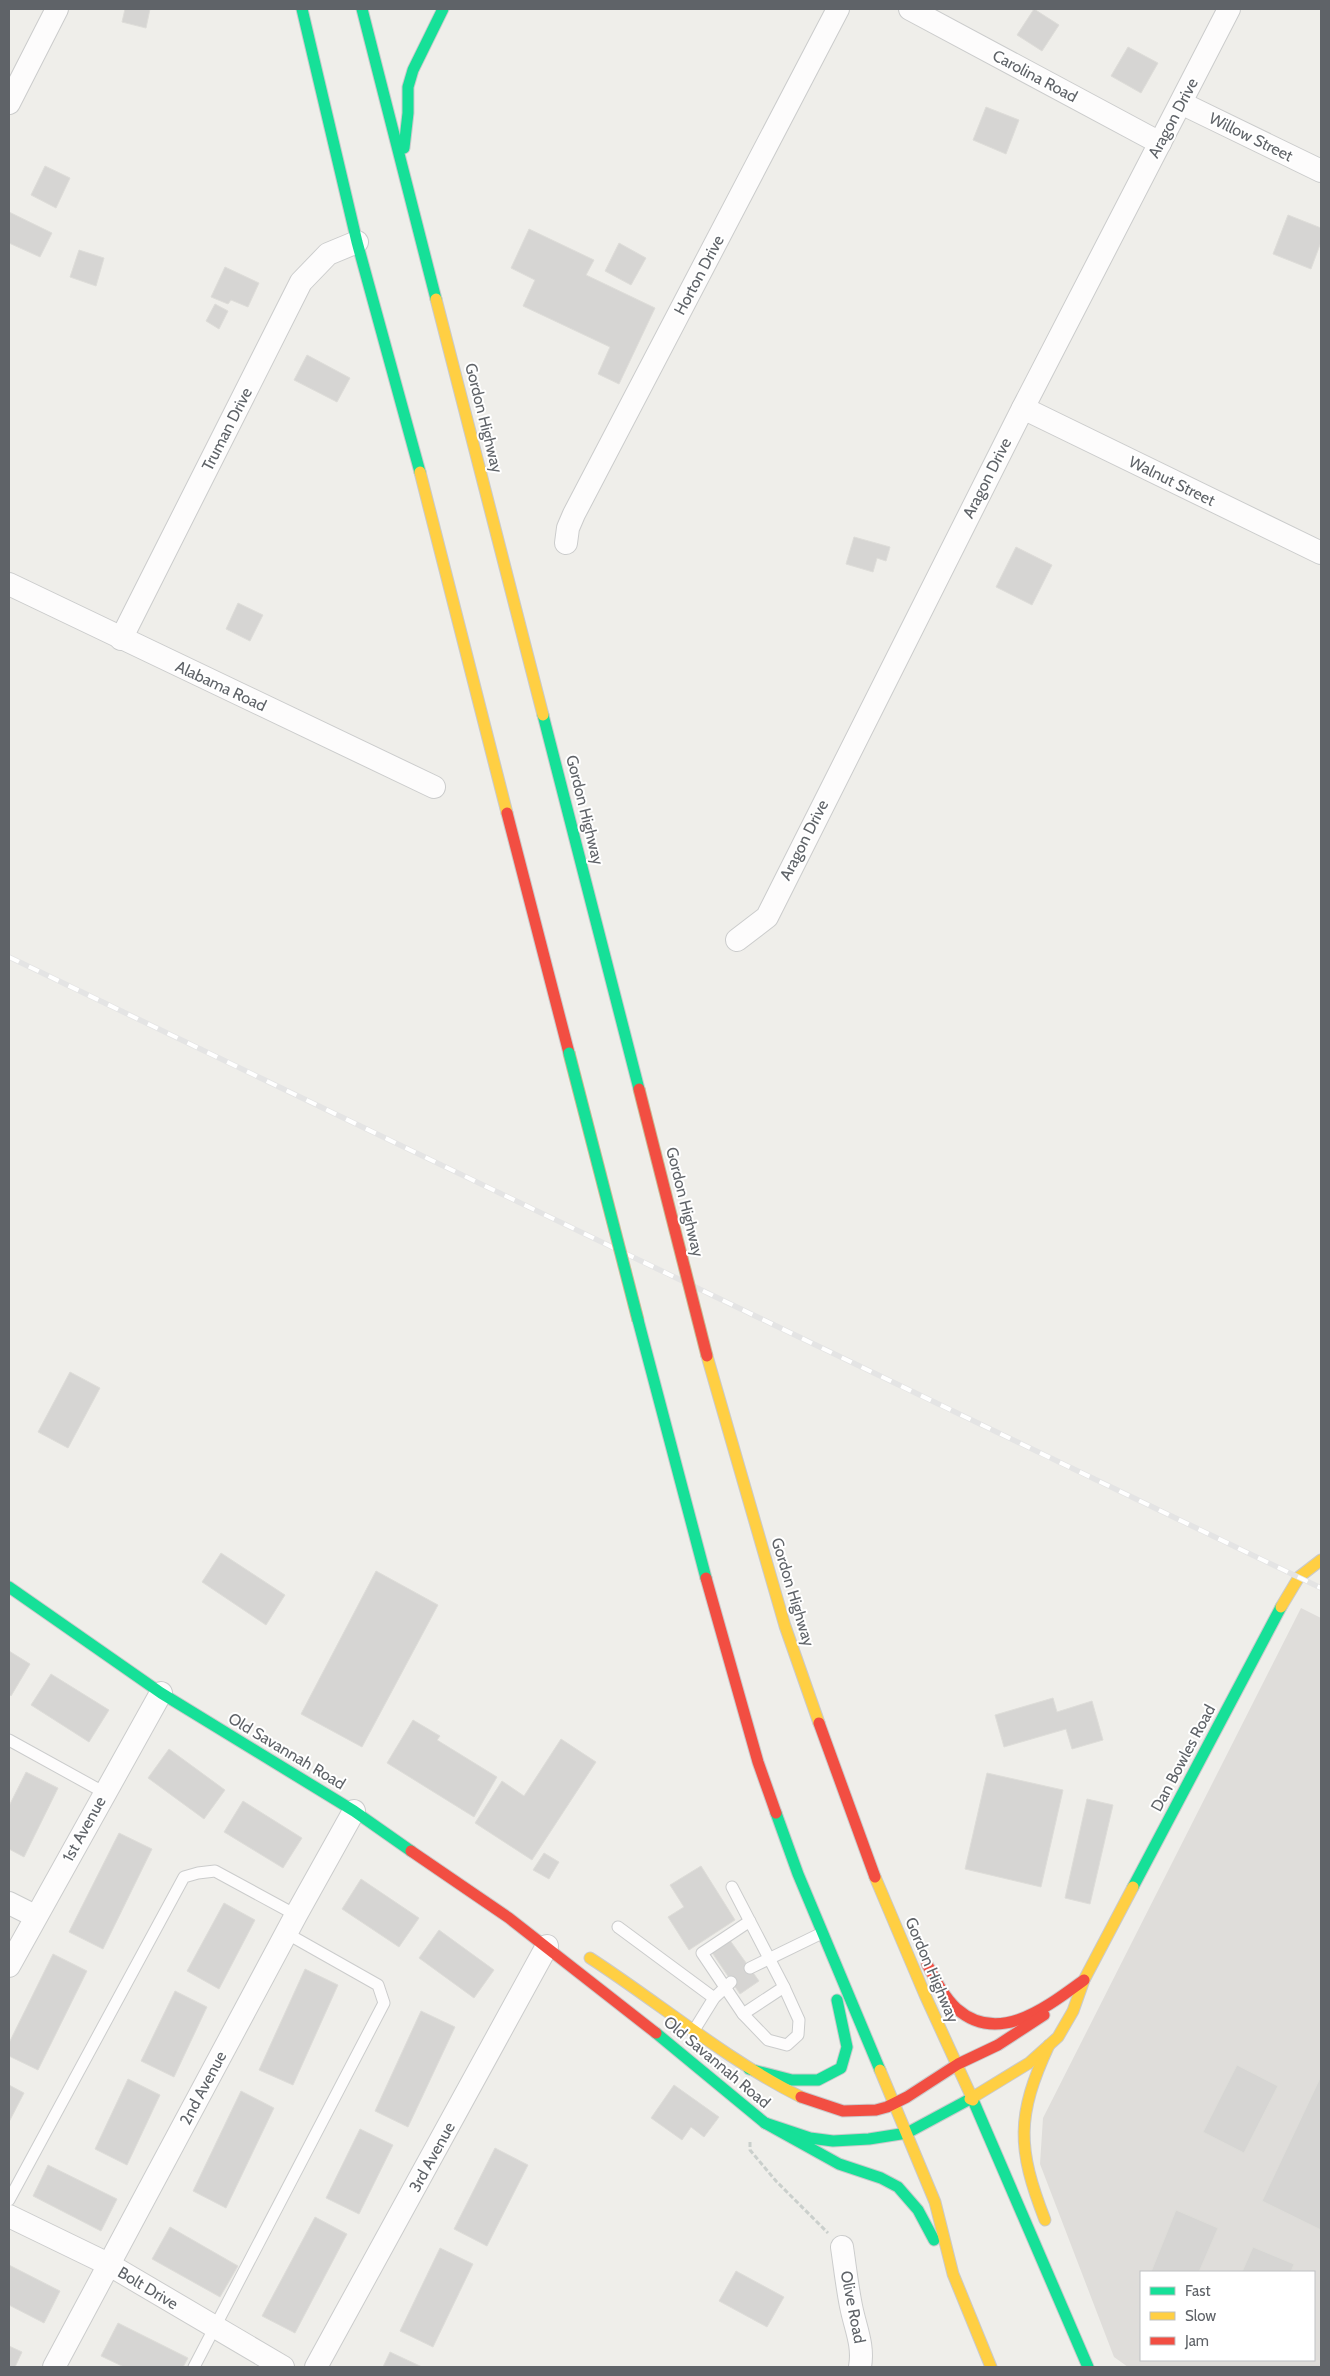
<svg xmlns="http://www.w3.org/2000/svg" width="1330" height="2376" viewBox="0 0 1330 2376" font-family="Cabin,sans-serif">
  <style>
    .industrial { fill: #dfddda; fill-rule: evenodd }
    .building { fill: #d6d5d3; stroke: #deddd9 }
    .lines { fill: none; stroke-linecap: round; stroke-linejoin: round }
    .lane-casing { stroke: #cbcccc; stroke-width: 13 }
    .street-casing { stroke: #cbcccc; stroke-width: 24 }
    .fast-casing { stroke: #cacacb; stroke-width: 13 }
    .slow-casing { stroke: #cacacb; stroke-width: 13 }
    .jam-casing { stroke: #cacacb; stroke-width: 13 }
    .path { stroke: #cacfcc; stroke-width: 3; stroke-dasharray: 5 2.5; stroke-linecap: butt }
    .lane { stroke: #fdfcfc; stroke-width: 11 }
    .street { stroke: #fdfcfc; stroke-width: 22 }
    .fast { stroke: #16e098; stroke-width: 11 }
    .slow { stroke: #ffcf43; stroke-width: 11 }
    .jam { stroke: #f24e42; stroke-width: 11 }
    .rail-casing { stroke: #e4e4e4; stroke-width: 5.5 }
    .rail { stroke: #fff; stroke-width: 4; stroke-dasharray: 11; stroke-linecap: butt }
    .fast-bridge-casing { stroke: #c8b996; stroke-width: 13; stroke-linecap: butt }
    .jam-bridge-casing { stroke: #c8b996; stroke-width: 13; stroke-linecap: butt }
    .fast-bridge { stroke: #16e098; stroke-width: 11 }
    .jam-bridge { stroke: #f24e42; stroke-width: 11 }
    .labels { text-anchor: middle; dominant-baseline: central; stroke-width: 4; stroke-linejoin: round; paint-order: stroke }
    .street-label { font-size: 16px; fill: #5f6368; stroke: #fff }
  </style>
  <rect width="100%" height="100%" fill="#efeeea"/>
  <path class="industrial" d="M1301,1608L1321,1618V2367H1128L1114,2357L1040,2164L1043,2118ZM1141,2272H1314V2360H1141Z"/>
  <g class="building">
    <polygon points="125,9 150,9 146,28 122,22"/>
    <polygon points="1034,9 1059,25 1042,51 1017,35"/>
    <polygon points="1128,47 1158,63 1141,93 1111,76"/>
    <polygon points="986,107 1019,120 1006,154 973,140"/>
    <polygon points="45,166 70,178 56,208 31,195"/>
    <polygon points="9,212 52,233 40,257 9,243"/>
    <polygon points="1288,215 1321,228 1321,242 1311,269 1273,254"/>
    <polygon points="529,229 594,260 586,275 655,308 619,384 598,374 610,347 523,306 535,280 511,268"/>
    <polygon points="619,243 646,258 631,285 605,271"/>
    <polygon points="79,250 104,258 96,286 70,277"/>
    <polygon points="225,267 259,283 248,307 231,300 228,304 211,297"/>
    <polygon points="215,304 228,311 219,329 206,321"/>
    <polygon points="307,355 350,378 337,402 294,380"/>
    <polygon points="854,537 890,547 886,561 877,558 873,572 846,564"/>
    <polygon points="1016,547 1052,565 1032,605 996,587"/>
    <polygon points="238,603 263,615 250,641 226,629"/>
    <polygon points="70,1372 100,1388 68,1448 38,1432"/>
    <polygon points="221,1553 285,1595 266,1625 202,1582"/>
    <polygon points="376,1571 438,1605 362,1747 301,1714"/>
    <polygon points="9,1651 30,1664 11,1696 9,1694"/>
    <polygon points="51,1674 109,1710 89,1742 31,1705"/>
    <polygon points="1053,1698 1057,1712 1092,1701 1103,1740 1072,1749 1066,1729 1004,1747 995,1715"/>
    <polygon points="413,1720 440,1736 437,1740 497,1777 474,1817 387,1763"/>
    <polygon points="561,1739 596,1762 532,1860 475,1823 502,1781 524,1796"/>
    <polygon points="169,1749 225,1790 204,1819 148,1778"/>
    <polygon points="26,1772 58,1788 24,1857 9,1849 9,1806"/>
    <polygon points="987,1773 1063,1790 1041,1887 965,1869"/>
    <polygon points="1087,1799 1113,1805 1090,1904 1065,1898"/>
    <polygon points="243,1801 302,1838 283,1868 224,1832"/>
    <polygon points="119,1833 152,1849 103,1949 69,1932"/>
    <polygon points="544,1853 559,1862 549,1879 533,1870"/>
    <polygon points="701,1866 735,1920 689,1950 668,1917 684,1907 670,1885"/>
    <polygon points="361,1879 419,1918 399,1947 342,1909"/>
    <polygon points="224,1903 255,1920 219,1989 187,1971"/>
    <polygon points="439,1930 494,1970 474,1998 419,1958"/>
    <polygon points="729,1939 759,1981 740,1994 711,1951"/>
    <polygon points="53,1954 87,1971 38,2070 9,2056 9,2043"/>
    <polygon points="305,1969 338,1985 293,2085 259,2070"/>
    <polygon points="175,1991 207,2007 174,2077 141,2061"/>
    <polygon points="421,2011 455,2027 408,2127 375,2111"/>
    <polygon points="1237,2065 1278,2086 1244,2153 1203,2132"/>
    <polygon points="1321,2076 1321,2230 1262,2201"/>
    <polygon points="128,2079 160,2095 127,2165 95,2149"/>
    <polygon points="9,2085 24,2093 9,2122"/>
    <polygon points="674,2085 719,2117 704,2137 691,2127 682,2140 651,2118"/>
    <polygon points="241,2091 274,2108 226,2208 193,2191"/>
    <polygon points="360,2129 393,2145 359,2214 326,2198"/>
    <polygon points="495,2148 528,2165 487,2246 454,2229"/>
    <polygon points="48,2165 117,2199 101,2231 33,2196"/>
    <polygon points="1176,2210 1218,2228 1199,2272 1151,2272"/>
    <polygon points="315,2217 347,2234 295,2333 262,2316"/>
    <polygon points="170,2227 238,2266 220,2297 152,2259"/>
    <polygon points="1253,2247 1294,2264 1291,2272 1242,2272"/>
    <polygon points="440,2248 473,2264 433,2347 400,2331"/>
    <polygon points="9,2265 60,2291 44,2323 9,2305"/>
    <polygon points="736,2271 784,2297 767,2327 719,2301"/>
    <polygon points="118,2323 188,2358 183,2367 124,2367 101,2356"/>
    <polygon points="9,2346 22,2352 15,2367 9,2367"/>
    <polygon points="390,2352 422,2367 383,2367"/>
  </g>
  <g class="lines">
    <defs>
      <g id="lane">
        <polyline points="9,1740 105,1793"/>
        <polyline points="732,1887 784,1987 743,2014 702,1953 750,1921"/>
        <polyline points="618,1927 714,1998"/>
        <polyline points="750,1968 822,1933"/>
        <polyline points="743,2014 768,2040 787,2045 798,2035 799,2020 784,1987"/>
        <polyline points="693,2032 714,1998 731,1982"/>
        <polyline points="9,2200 184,1877 198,1873 215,1871 296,1915"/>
        <polyline points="194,2367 384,2003 378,1985 286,1933"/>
      </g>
      <g id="street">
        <polyline points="910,9 1160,143"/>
        <polyline points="9,103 57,9"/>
        <polyline points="1181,103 1321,171"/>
        <polyline points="1023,408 1321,553"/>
        <polyline points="566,543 568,528 574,514 838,9"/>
        <polyline points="9,584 434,787"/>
        <polyline points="121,639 301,282 328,254 357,242"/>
        <polyline points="737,940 767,917 1023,408 1229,9"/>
        <polyline points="9,1903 35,1916"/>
        <polyline points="9,1966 161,1693"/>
        <polyline points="9,2216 108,2264 283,2367"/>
        <path d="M842,2247C845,2267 847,2286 851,2306C855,2327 864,2345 860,2367"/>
        <polyline points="54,2367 296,1915 354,1811"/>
        <polyline points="316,2367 547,1946"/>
      </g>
      <g id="fast">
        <polyline points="302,9 357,242 420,472"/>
        <polyline points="362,9 436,299"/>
        <polyline points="404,148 408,113 408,87 413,70 443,9"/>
        <polyline points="543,715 639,1089"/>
        <polyline points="638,1320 706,1578"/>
        <polyline points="9,1587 161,1693 354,1811 411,1851"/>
        <polyline points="776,1813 798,1874 880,2070"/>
        <polyline points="1133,1887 1281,1607"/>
        <polyline points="656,2033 765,2123 810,2138 833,2141 869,2139 907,2133 970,2099"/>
        <polyline points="749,2069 792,2080 818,2080 841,2068 847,2047 837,2000"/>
        <polyline points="973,2100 1088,2367"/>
        <polyline points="765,2123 839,2164 881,2178 898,2187 918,2210 934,2240"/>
      </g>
      <g id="slow">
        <polyline points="436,299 543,715"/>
        <polyline points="420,472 507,813"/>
        <polyline points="707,1356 785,1626 819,1723"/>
        <polyline points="1281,1607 1299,1577 1321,1560"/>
        <polyline points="875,1877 925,1995 973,2100"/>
        <path d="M590,1958C661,2004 725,2059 801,2097"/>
        <polyline points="880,2070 935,2202 953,2274 991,2367"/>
        <polyline points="970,2099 1029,2063 1058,2037 1073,2011 1084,1980 1133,1887"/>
        <path d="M1045,2220C1017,2148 1016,2116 1049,2045"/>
      </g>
      <g id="jam">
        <polyline points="507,813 569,1053"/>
        <polyline points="706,1578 758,1762 776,1813"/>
        <polyline points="819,1723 875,1877"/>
        <polyline points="411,1851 509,1918 656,2033"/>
        <path d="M927,1964C935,1979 944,1997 957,2009C999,2046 1048,2006 1084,1980"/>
        <polyline points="801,2097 843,2111 876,2110 887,2107 907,2097 958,2064 998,2045 1044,2015"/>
      </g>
    </defs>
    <use href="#lane" class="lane-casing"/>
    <use href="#street" class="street-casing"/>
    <use href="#fast" class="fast-casing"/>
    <use href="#slow" class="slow-casing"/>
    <use href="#jam" class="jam-casing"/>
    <polyline class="path" points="750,2142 750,2150 776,2181 828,2233"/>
    <use href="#lane" class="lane"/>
    <use href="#street" class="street"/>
    <use href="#fast" class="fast"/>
    <use href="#slow" class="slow"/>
    <use href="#jam" class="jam"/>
    <defs>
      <polyline id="rail" points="9,957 1321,1588"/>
    </defs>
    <use href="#rail" class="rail-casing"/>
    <use href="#rail" class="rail"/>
    <defs>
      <polyline id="fast-bridge" points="569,1053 638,1320"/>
      <polyline id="jam-bridge" points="639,1089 707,1356"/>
    </defs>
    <use href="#fast-bridge" class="fast-bridge-casing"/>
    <use href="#jam-bridge" class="jam-bridge-casing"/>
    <use href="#fast-bridge" class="fast-bridge"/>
    <use href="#jam-bridge" class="jam-bridge"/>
  </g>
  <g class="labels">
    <g class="street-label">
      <text transform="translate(1035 76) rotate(28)">Carolina Road</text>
      <text transform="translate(1173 118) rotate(-62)">Aragon Drive</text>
      <text transform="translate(1251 137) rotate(26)">Willow Street</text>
      <text transform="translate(699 275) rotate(-62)">Horton Drive</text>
      <text transform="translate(484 418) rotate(76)">Gordon Highway</text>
      <text transform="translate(227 429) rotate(-63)">Truman Drive</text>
      <text transform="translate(987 478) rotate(-63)">Aragon Drive</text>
      <text transform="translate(1172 481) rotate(26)">Walnut Street</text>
      <text transform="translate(221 686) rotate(25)">Alabama Road</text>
      <text transform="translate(585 810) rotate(76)">Gordon Highway</text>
      <text transform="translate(804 840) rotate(-63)">Aragon Drive</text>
      <text transform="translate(685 1202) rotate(76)">Gordon Highway</text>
      <text transform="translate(793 1592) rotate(73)">Gordon Highway</text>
      <text transform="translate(287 1751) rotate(31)">Old Savannah Road</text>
      <text transform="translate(1183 1758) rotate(-62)">Dan Bowles Road</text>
      <text transform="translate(84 1829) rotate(-61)">1st Avenue</text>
      <text transform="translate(932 1970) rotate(67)">Gordon Highway</text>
      <text transform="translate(717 2062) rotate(40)">Old Savannah Road</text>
      <text transform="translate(203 2088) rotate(-62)">2nd Avenue</text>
      <text transform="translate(432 2157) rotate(-61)">3rd Avenue</text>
      <text transform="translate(148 2288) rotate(31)">Bolt Drive</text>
      <text transform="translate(853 2307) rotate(79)">Olive Road</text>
    </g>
  </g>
  <rect width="1330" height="2376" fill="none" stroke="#5f6368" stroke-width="20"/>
  <rect x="1140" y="2271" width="175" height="90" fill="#ffffff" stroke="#bfc1c3"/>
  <rect x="1150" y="2287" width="25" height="8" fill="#16e098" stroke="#bfc1c3"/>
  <text x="1185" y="2296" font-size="15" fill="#5f6368">Fast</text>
  <rect x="1150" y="2312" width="25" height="8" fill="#ffcf43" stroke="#bfc1c3"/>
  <text x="1185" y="2321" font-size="15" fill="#5f6368">Slow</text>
  <rect x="1150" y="2337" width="25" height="8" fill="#f24e42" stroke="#bfc1c3"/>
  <text x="1185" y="2346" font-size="15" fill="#5f6368">Jam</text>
</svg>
